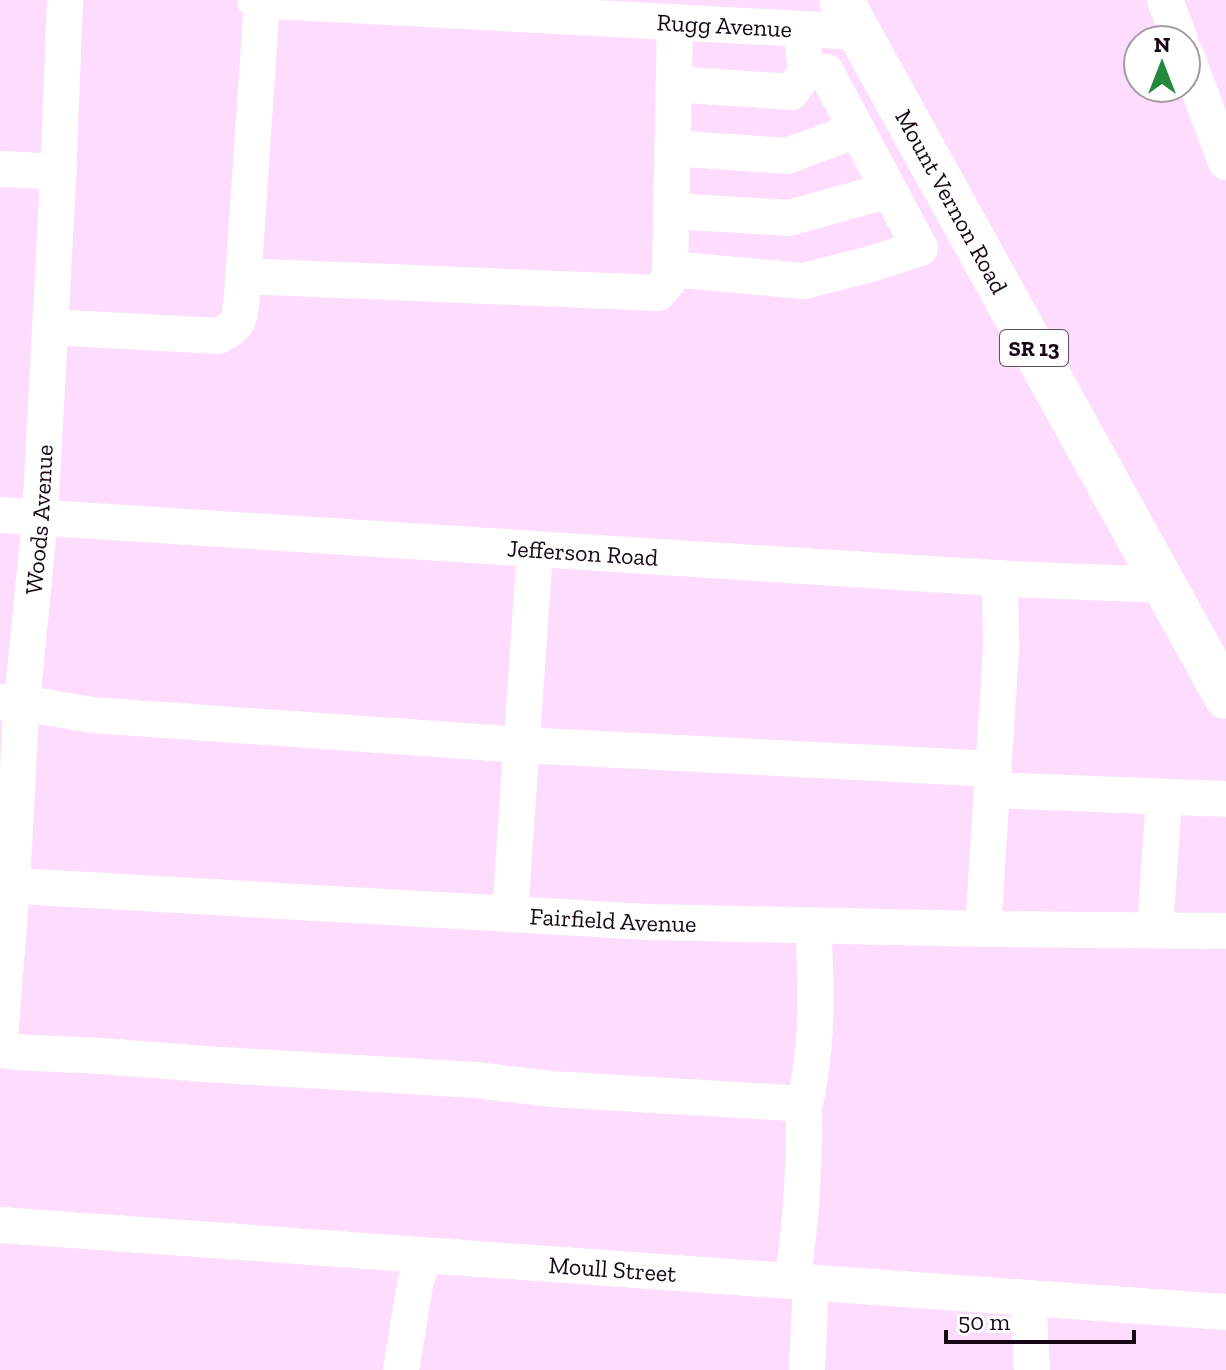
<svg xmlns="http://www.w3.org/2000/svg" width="1226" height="1370" viewBox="0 0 1226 1370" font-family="'Zilla Slab',serif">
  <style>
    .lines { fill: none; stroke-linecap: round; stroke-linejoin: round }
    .minor { stroke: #fff; stroke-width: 36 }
    .highway { stroke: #fff; stroke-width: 44 }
    .labels { text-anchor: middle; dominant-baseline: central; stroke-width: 8; stroke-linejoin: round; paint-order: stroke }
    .shield { fill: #fff; stroke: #5d515d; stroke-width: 2 }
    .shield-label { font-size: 22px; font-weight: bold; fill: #180618 }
    .street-label { font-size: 24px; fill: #180618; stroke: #fff }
  </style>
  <rect width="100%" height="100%" fill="#fedcfd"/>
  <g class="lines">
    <g class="minor">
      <path id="s1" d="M255,0L860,32"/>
      <polyline points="1165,0 1180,40"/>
      <polyline points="675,22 670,269 804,281 874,263 920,248 826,72 806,72 801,29"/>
      <polyline points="1186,55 1226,162"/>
      <polyline points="674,84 791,92 806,72"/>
      <polyline points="672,148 787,156 857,130"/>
      <polyline points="0,169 59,172"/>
      <polyline points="671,211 789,218 889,190"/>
      <polyline points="243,276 658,293 677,270"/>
      <path d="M50,327L218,336C240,326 239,320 242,297L262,0"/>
      <path id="s2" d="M0,515L1008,579L1165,585"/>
      <polyline points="0,702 22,703 92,715 522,745 994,769"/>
      <polyline points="993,790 1226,799"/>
      <path id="s3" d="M0,885L649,922L983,929L1226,931"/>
      <polyline points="510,914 535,549"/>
      <polyline points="983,929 1001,649 1000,578"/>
      <polyline points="1155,930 1164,797"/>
      <path id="s4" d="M0,1038L12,885L21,712L40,518L58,180L65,0"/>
      <path d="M0,1050L14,1052L101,1056L205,1064L476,1080L552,1089L789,1103L802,1111L804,1117C804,1172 801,1227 792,1281"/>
      <path d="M802,1111C807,1100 808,1088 810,1075C818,1026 816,975 813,926"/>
      <path id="s5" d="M0,1225L1226,1312"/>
      <polyline points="1028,1298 1032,1370"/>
      <polyline points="401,1370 415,1284 424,1255"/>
      <polyline points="807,1370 811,1283"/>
    </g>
    <path class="highway" id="s6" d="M841,0L1226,697"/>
  </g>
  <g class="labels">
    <rect class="shield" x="1000" y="330" width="68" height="36" rx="6"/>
    <g class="shield-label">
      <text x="1034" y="348">SR 13</text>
    </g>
    <g class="street-label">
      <text stroke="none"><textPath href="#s1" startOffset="470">Rugg Avenue</textPath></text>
      <text stroke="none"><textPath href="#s6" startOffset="230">Mount Vernon Road</textPath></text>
      <text stroke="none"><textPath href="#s4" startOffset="520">Woods Avenue</textPath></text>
      <text stroke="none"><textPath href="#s2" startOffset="584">Jefferson Road</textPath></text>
      <text stroke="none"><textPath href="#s3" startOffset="614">Fairfield Avenue</textPath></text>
      <text stroke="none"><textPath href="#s5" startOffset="614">Moull Street</textPath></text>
    </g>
  </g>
  <g transform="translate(1162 64)"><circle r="38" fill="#ffffff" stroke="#a39ba3" stroke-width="2"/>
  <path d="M0-6L14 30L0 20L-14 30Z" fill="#25893d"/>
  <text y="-12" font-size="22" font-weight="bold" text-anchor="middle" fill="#180618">N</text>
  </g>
  <path d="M946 1330v12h188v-12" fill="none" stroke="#180618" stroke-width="4"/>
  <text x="958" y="1330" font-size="24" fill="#180618" stroke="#ffffff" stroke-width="6" paint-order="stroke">50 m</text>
</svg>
